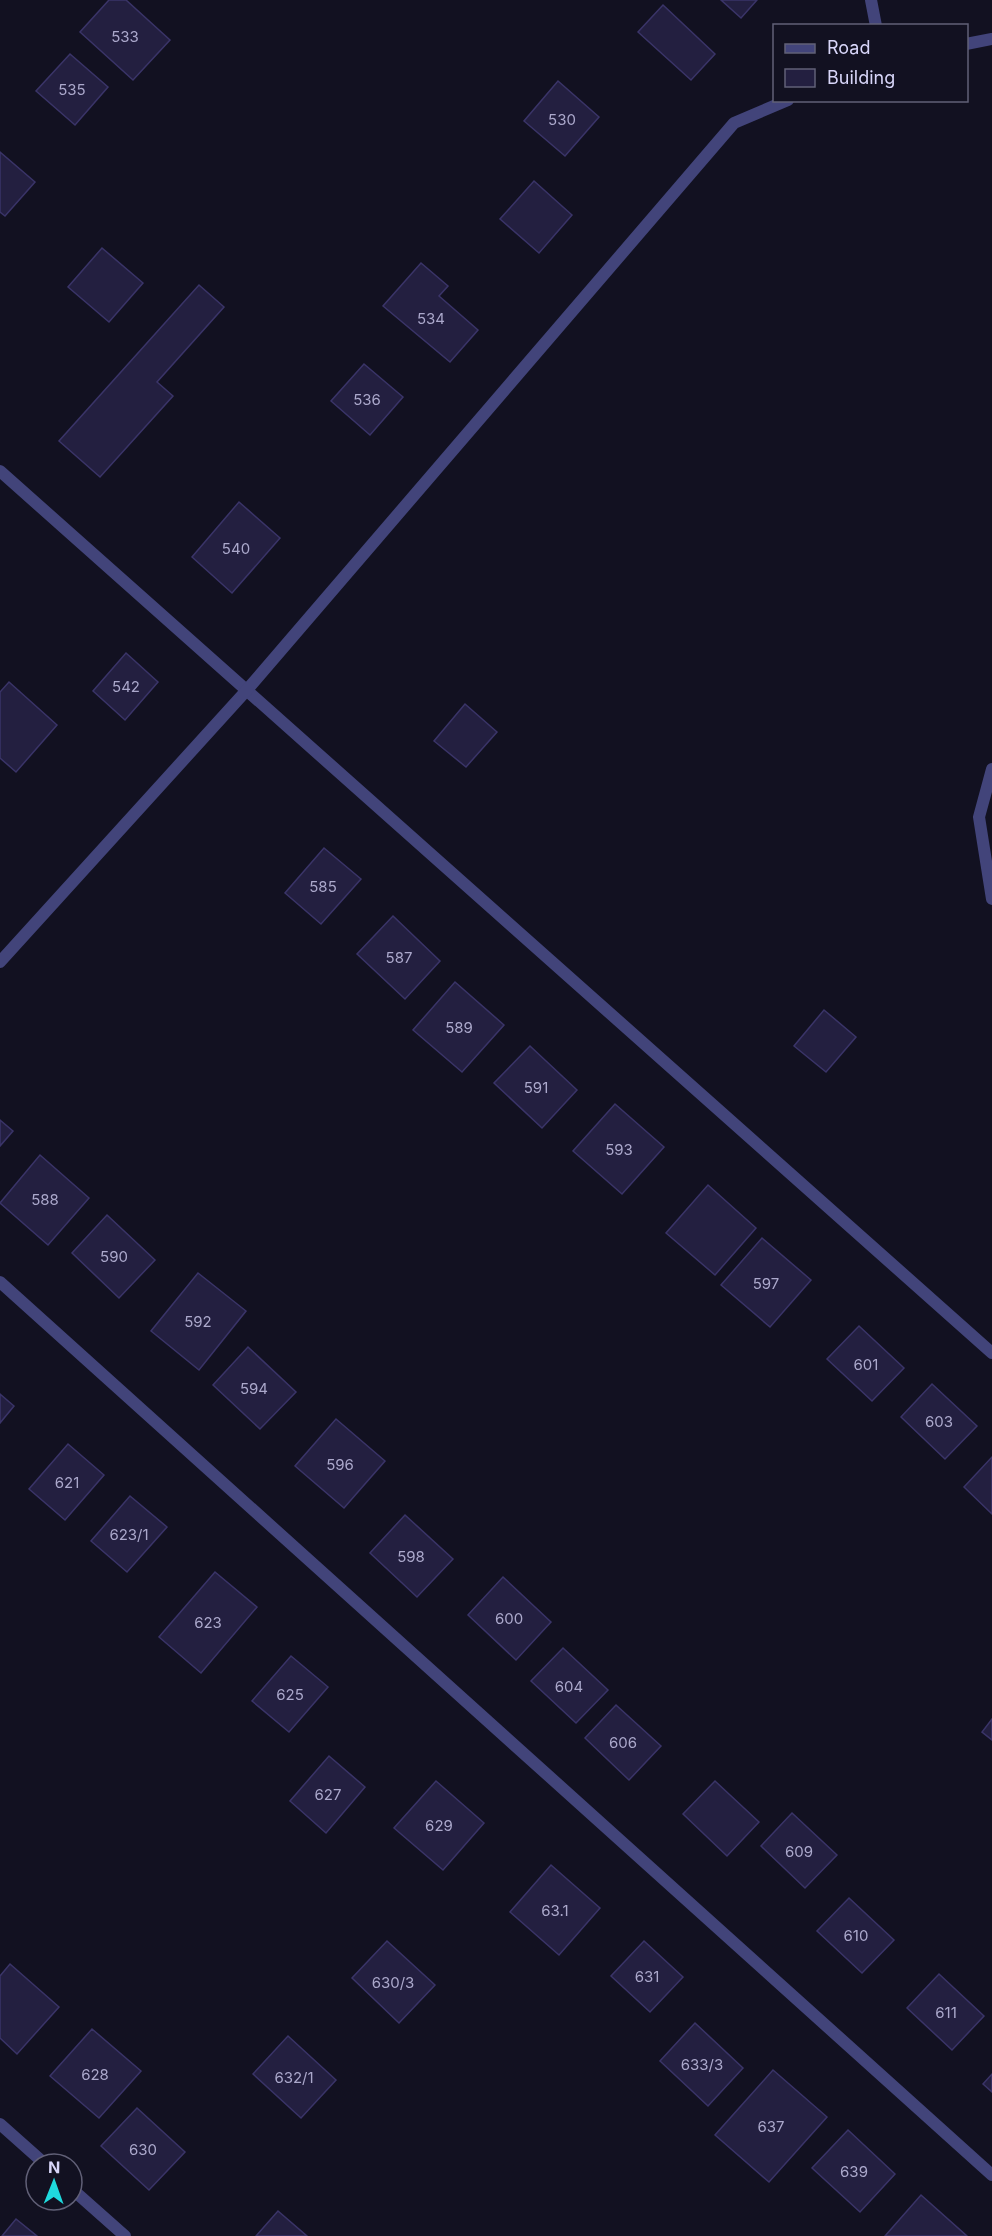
<svg xmlns="http://www.w3.org/2000/svg" width="992" height="2236" viewBox="0 0 992 2236" font-family="Inter,sans-serif">
  <style>
    .building { fill: #231f40; stroke: #3a3468; stroke-width: 1.5 }
    .lines { fill: none; stroke-linecap: round; stroke-linejoin: round }
    .street { stroke: #42447a; stroke-width: 12 }
    .labels { text-anchor: middle; dominant-baseline: central; stroke-width: 4.5; stroke-linejoin: round; paint-order: stroke }
    .number-label { font-size: 15px; fill: #aba8cb }
  </style>
  <rect width="100%" height="100%" fill="#121121"/>
  <g class="building">
    <polygon points="109,0 126,0 170,40 133,80 80,32"/>
    <polygon points="721,0 757,0 741,18"/>
    <polygon points="663,5 715,54 691,80 638,32"/>
    <polygon points="70,54 108,87 75,125 36,91"/>
    <polygon points="558,81 599,117 565,156 524,121"/>
    <polygon points="0,152 35,182 5,216 0,212"/>
    <polygon points="534,181 572,215 539,253 500,219"/>
    <polygon points="102,248 143,283 109,322 68,287"/>
    <polygon points="421,263 448,286 439,296 478,330 450,362 383,306"/>
    <polygon points="199,285 224,307 157,382 173,396 100,477 59,441"/>
    <polygon points="364,364 403,397 370,435 331,401"/>
    <polygon points="239,502 280,538 232,593 192,557"/>
    <polygon points="126,653 158,682 125,720 93,691"/>
    <polygon points="9,682 57,725 16,772 0,758 0,692"/>
    <polygon points="465,704 497,732 466,767 434,741"/>
    <polygon points="324,848 361,879 321,924 285,893"/>
    <polygon points="393,916 440,961 405,999 357,954"/>
    <polygon points="455,982 504,1025 462,1072 413,1030"/>
    <polygon points="824,1010 856,1037 826,1072 794,1046"/>
    <polygon points="530,1046 577,1090 542,1128 494,1083"/>
    <polygon points="615,1104 664,1147 622,1194 573,1151"/>
    <polygon points="0,1120 13,1131 0,1146"/>
    <polygon points="40,1155 89,1198 48,1245 0,1203"/>
    <polygon points="708,1185 756,1228 715,1275 666,1233"/>
    <polygon points="107,1215 155,1260 119,1298 72,1253"/>
    <polygon points="762,1238 811,1280 770,1327 721,1285"/>
    <polygon points="198,1273 246,1311 199,1370 151,1331"/>
    <polygon points="859,1326 904,1368 872,1401 827,1359"/>
    <polygon points="248,1347 296,1392 260,1429 213,1385"/>
    <polygon points="932,1384 977,1426 945,1459 901,1417"/>
    <polygon points="0,1394 14,1406 0,1423"/>
    <polygon points="336,1419 385,1461 344,1508 295,1466"/>
    <polygon points="68,1444 104,1475 65,1520 29,1489"/>
    <polygon points="992,1457 992,1514 964,1487"/>
    <polygon points="130,1496 167,1527 127,1572 91,1541"/>
    <polygon points="405,1515 453,1559 417,1597 370,1553"/>
    <polygon points="215,1572 257,1607 201,1673 159,1637"/>
    <polygon points="503,1577 551,1622 516,1660 468,1615"/>
    <polygon points="563,1648 608,1690 576,1723 531,1681"/>
    <polygon points="291,1656 328,1687 289,1732 252,1701"/>
    <polygon points="616,1705 661,1746 629,1780 585,1738"/>
    <polygon points="992,1719 992,1740 982,1732"/>
    <polygon points="329,1756 365,1787 326,1833 290,1801"/>
    <polygon points="436,1781 484,1823 443,1870 394,1828"/>
    <polygon points="715,1781 759,1822 727,1856 683,1814"/>
    <polygon points="792,1813 837,1855 805,1888 761,1846"/>
    <polygon points="551,1865 600,1908 559,1955 510,1912"/>
    <polygon points="849,1898 894,1940 862,1973 817,1931"/>
    <polygon points="387,1941 435,1985 399,2023 352,1978"/>
    <polygon points="644,1941 683,1977 650,2012 611,1976"/>
    <polygon points="10,1964 59,2007 17,2054 0,2038 0,1976"/>
    <polygon points="939,1974 984,2016 952,2050 907,2008"/>
    <polygon points="695,2023 743,2068 708,2106 660,2061"/>
    <polygon points="92,2029 141,2071 99,2118 50,2076"/>
    <polygon points="288,2036 336,2080 301,2118 253,2074"/>
    <polygon points="773,2070 827,2117 769,2182 715,2135"/>
    <polygon points="992,2074 992,2092 983,2084"/>
    <polygon points="137,2108 185,2152 149,2190 101,2146"/>
    <polygon points="848,2130 895,2174 860,2212 812,2168"/>
    <polygon points="921,2195 967,2236 885,2236"/>
    <polygon points="278,2211 307,2236 256,2236"/>
    <polygon points="16,2219 37,2236 2,2236"/>
  </g>
  <g class="lines">
    <g class="street">
      <polyline points="871,0 876,26"/>
      <polyline points="966,44 992,39"/>
      <polyline points="0,471 992,1353"/>
      <polyline points="992,769 979,817 992,899"/>
      <polyline points="0,962 246,691 734,123 788,100"/>
      <polyline points="0,1282 992,2175"/>
      <polyline points="0,2124 45,2164"/>
      <polyline points="72,2189 125,2236"/>
    </g>
  </g>
  <g class="labels">
    <g class="number-label">
      <text x="125" y="36">533</text>
      <text x="72" y="89">535</text>
      <text x="562" y="119">530</text>
      <text x="431" y="318">534</text>
      <text x="367" y="399">536</text>
      <text x="236" y="548">540</text>
      <text x="126" y="686">542</text>
      <text x="323" y="886">585</text>
      <text x="399" y="957">587</text>
      <text x="459" y="1027">589</text>
      <text x="536" y="1087">591</text>
      <text x="619" y="1149">593</text>
      <text x="45" y="1199">588</text>
      <text x="114" y="1256">590</text>
      <text x="766" y="1283">597</text>
      <text x="198" y="1321">592</text>
      <text x="866" y="1364">601</text>
      <text x="254" y="1388">594</text>
      <text x="939" y="1421">603</text>
      <text x="340" y="1464">596</text>
      <text x="67" y="1482">621</text>
      <text x="129" y="1534">623/1</text>
      <text x="411" y="1556">598</text>
      <text x="509" y="1618">600</text>
      <text x="208" y="1622">623</text>
      <text x="569" y="1686">604</text>
      <text x="290" y="1694">625</text>
      <text x="623" y="1742">606</text>
      <text x="328" y="1794">627</text>
      <text x="439" y="1825">629</text>
      <text x="799" y="1851">609</text>
      <text x="555" y="1910">63.1</text>
      <text x="856" y="1935">610</text>
      <text x="647" y="1976">631</text>
      <text x="393" y="1982">630/3</text>
      <text x="946" y="2012">611</text>
      <text x="702" y="2064">633/3</text>
      <text x="95" y="2074">628</text>
      <text x="294" y="2077">632/1</text>
      <text x="771" y="2126">637</text>
      <text x="143" y="2149">630</text>
      <text x="854" y="2171">639</text>
    </g>
  </g>
  <rect x="773" y="24" width="195" height="78" fill="#121121" stroke="#616077" stroke-width="1.5"/>
  <rect x="785" y="44" width="30" height="9" fill="#42447a" stroke="#616077" stroke-width="1.5"/>
  <text x="827" y="54" font-size="18" fill="#d8d6f9">Road</text>
  <rect x="785" y="69" width="30" height="18" fill="#231f40" stroke="#616077" stroke-width="1.5"/>
  <text x="827" y="84" font-size="18" fill="#d8d6f9">Building</text>
  <g transform="translate(54 2182) rotate(1)"><circle r="28" fill="#121121" stroke="#616077" stroke-width="1.5"/>
  <path d="M0-4.5L10 22L0 15L-10 22Z" fill="#1fdadd"/>
  <text y="-9" font-size="16" font-weight="bold" text-anchor="middle" fill="#d8d6f9">N</text>
  </g>
</svg>
